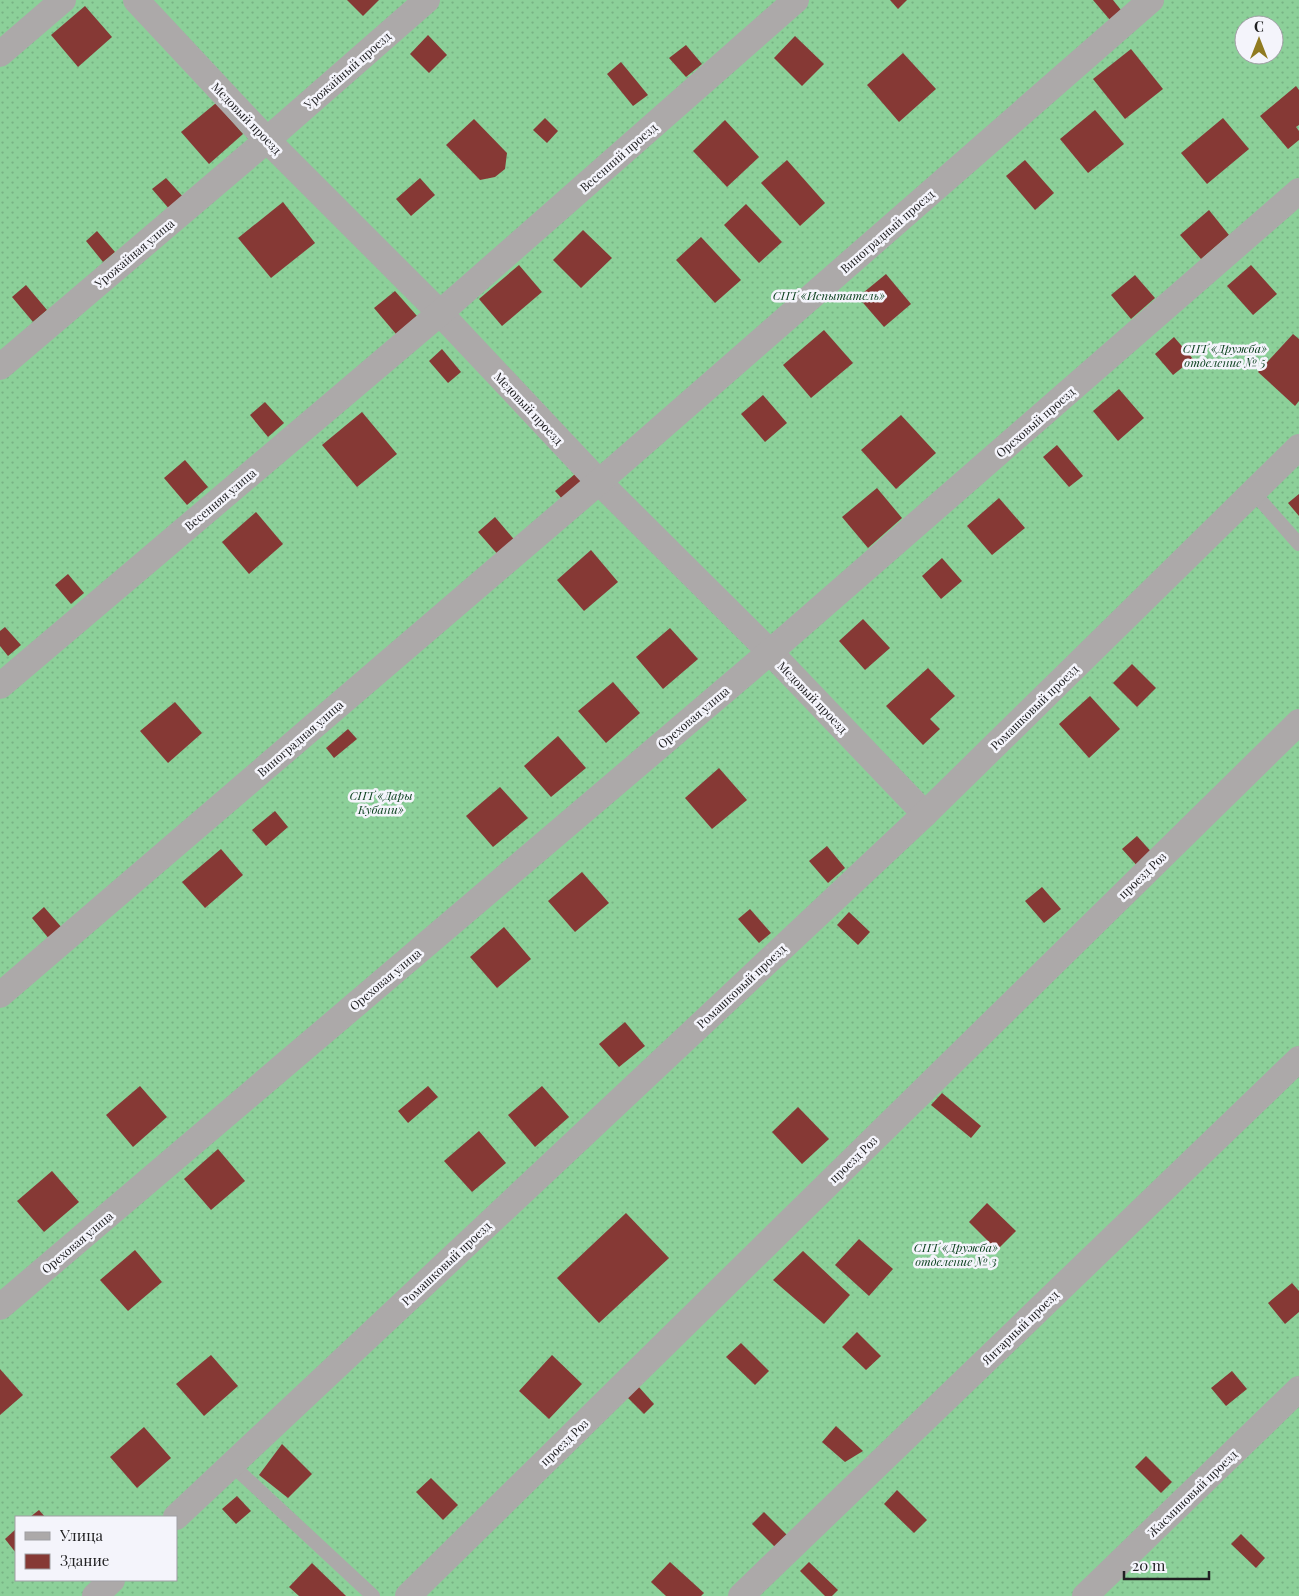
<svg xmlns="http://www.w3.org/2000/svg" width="1299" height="1596" viewBox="0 0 1299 1596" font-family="'Playfair Display',serif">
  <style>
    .garden { fill: url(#garden-dots); fill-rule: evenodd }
    .building { fill: #863935 }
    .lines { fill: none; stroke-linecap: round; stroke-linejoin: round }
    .service { stroke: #aca9a9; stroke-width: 14 }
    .minor { stroke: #aca9a9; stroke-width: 26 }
    .labels { text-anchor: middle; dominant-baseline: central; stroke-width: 5; stroke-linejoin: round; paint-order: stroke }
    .street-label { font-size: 12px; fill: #202022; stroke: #f4f4fb }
    .park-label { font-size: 12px; font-style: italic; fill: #093f1c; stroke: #f4f4fb }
  </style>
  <defs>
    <pattern id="garden-dots" width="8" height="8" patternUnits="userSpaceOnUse" patternTransform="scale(1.25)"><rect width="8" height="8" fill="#8cd099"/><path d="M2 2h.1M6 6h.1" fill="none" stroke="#78b284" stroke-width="1.8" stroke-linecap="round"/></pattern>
  </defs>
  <rect width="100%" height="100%" fill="#e6e7ed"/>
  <path class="garden" d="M0,0H1299V1596H0ZM1244,25H1274V55H1244ZM16,1517H176V1580H16Z"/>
  <g class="building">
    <polygon points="347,0 379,0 363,16"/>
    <polygon points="890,0 907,0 898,9"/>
    <polygon points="1093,0 1113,0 1121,10 1110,20"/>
    <polygon points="85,6 112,37 78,67 51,35"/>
    <polygon points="428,35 447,55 429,73 410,54"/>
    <polygon points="795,36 824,64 802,86 774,58"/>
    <polygon points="686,45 702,64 686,77 669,58"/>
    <polygon points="1131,49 1163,89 1125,119 1093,79"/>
    <polygon points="903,53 936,89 899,122 867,85"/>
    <polygon points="621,62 648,95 633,106 607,74"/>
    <polygon points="1296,86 1299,90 1299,125 1296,127 1299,131 1299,140 1288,149 1260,116"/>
    <polygon points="216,103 243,134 209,164 181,132"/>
    <polygon points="1095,110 1124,144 1088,173 1060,139"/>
    <polygon points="545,118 558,131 547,143 533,130"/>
    <polygon points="1223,118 1249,149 1207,184 1181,153"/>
    <polygon points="474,119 507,153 505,169 495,177 480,180 446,145"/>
    <polygon points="725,120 759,157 727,187 693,151"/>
    <polygon points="787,160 825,203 800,226 761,183"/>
    <polygon points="1025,160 1054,193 1035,210 1006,176"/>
    <polygon points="166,178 185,199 171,211 152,189"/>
    <polygon points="420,178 435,195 411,216 396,199"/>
    <polygon points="283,202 315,243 271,278 238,238"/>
    <polygon points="746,204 782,242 759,263 724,225"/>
    <polygon points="1209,210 1229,235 1201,259 1180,235"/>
    <polygon points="583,230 612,258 581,288 553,260"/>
    <polygon points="97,231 115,252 103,262 86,241"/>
    <polygon points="701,237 741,280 715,303 676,260"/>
    <polygon points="519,265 542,292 502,326 479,299"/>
    <polygon points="1251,265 1277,294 1253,315 1227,286"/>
    <polygon points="886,274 911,304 884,327 858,297"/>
    <polygon points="1135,275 1155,298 1131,319 1111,295"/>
    <polygon points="26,285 47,310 33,322 12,297"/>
    <polygon points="395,291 417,316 396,334 374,308"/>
    <polygon points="824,330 853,363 811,398 783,365"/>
    <polygon points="1293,334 1299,339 1299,401 1295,406 1258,372"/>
    <polygon points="1174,337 1193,359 1173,375 1155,354"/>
    <polygon points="442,349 461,372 448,383 429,361"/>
    <polygon points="1119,389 1144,418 1118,441 1093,411"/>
    <polygon points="763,395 787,423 765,442 741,414"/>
    <polygon points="265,402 284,423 268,437 250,415"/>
    <polygon points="362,412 397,454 357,487 322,445"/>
    <polygon points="901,415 936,453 896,489 861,450"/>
    <polygon points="1057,445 1083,476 1069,487 1043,457"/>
    <polygon points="185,460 208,487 187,505 164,478"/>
    <polygon points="575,474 584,485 564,501 555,491"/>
    <polygon points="877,488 902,518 868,548 842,517"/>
    <polygon points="1299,494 1299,516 1288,503"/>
    <polygon points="999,498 1025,528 992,555 967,526"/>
    <polygon points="256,512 283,544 249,574 222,542"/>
    <polygon points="495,517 517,543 500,557 478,532"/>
    <polygon points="591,550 618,582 584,611 557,580"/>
    <polygon points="942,558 962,581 941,599 922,576"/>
    <polygon points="68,574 84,593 71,604 55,585"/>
    <polygon points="863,619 890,648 865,670 839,641"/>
    <polygon points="5,627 21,645 8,656 0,646 0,631"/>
    <polygon points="670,628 698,659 663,689 636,657"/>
    <polygon points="1132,664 1156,688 1137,707 1113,683"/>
    <polygon points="928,668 955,696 930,719 940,729 923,745 886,706"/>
    <polygon points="613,682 640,713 606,743 578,711"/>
    <polygon points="1090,696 1120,729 1089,758 1059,724"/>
    <polygon points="175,702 202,733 168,763 140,731"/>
    <polygon points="348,729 357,739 334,758 326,748"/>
    <polygon points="558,736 586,768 551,797 524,766"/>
    <polygon points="719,768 747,800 712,829 685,798"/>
    <polygon points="500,787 528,818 493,847 466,816"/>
    <polygon points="275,811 288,827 266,846 252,830"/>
    <polygon points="1137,836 1155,856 1140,869 1122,849"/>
    <polygon points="827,846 845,868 828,883 809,861"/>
    <polygon points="221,849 243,875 205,908 182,882"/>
    <polygon points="582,872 609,903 575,932 548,901"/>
    <polygon points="1042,887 1061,909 1044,923 1025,901"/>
    <polygon points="44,907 63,929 50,940 32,918"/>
    <polygon points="750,909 771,933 759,943 738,919"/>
    <polygon points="849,912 870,932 858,945 837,925"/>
    <polygon points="504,927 531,959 497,988 470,957"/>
    <polygon points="625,1022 645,1046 619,1067 599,1044"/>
    <polygon points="140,1086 167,1117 133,1147 106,1115"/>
    <polygon points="428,1086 438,1097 408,1123 398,1111"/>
    <polygon points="542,1086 569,1117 535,1147 508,1115"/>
    <polygon points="942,1093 981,1126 971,1138 931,1105"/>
    <polygon points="798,1107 829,1139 802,1164 772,1132"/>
    <polygon points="479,1131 506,1163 472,1192 444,1161"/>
    <polygon points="218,1149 245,1181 211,1210 184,1179"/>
    <polygon points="52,1171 79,1202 44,1232 17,1201"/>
    <polygon points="987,1203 1016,1231 997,1250 969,1222"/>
    <polygon points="626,1213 669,1258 599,1323 557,1278"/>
    <polygon points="859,1239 893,1269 869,1296 835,1265"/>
    <polygon points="135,1250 162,1282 128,1311 100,1280"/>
    <polygon points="803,1251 850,1295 824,1324 773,1280"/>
    <polygon points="1292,1283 1299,1291 1299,1312 1285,1324 1268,1303"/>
    <polygon points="857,1332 881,1356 866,1370 842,1347"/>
    <polygon points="741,1343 769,1371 755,1385 726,1357"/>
    <polygon points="211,1355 238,1386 204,1416 176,1384"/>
    <polygon points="552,1355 582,1384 549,1419 519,1391"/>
    <polygon points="0,1369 23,1395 0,1415"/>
    <polygon points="1232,1371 1247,1389 1226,1406 1211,1388"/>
    <polygon points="638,1386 654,1404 644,1414 627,1397"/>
    <polygon points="836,1426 863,1451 845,1462 822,1442"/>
    <polygon points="144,1427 171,1458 137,1488 110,1457"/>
    <polygon points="282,1444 312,1474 288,1498 259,1475"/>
    <polygon points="1146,1456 1172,1482 1161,1493 1135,1467"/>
    <polygon points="431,1478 458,1505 443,1520 416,1492"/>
    <polygon points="897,1490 927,1520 914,1533 884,1504"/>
    <polygon points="237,1496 251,1511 236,1524 222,1509"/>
    <polygon points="39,1510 45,1517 30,1517"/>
    <polygon points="764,1512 791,1539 779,1551 752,1524"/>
    <polygon points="16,1529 16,1553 5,1539"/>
    <polygon points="1241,1534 1265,1558 1256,1568 1231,1544"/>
    <polygon points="670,1562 704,1593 701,1596 666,1596 651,1582"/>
    <polygon points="809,1562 838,1590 832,1596 825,1596 800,1571"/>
    <polygon points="312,1563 346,1596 299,1596 289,1587"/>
  </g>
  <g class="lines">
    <g class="service">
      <polyline points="1253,492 1299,544"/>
      <polyline points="231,1464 373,1596"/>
    </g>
    <g class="minor">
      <polyline points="136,0 267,140 440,313 599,482 770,652 925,814"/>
      <polyline points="0,54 63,0"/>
      <polyline points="0,367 267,140 427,0"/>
      <polyline points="0,686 440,313 796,0"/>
      <polyline points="0,995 599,482 1151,0"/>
      <polyline points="0,1307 770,652 1299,191"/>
      <polyline points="176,1517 925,814 1299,447"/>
      <polyline points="95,1596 112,1580"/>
      <polyline points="408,1596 1299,722"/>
      <polyline points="741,1596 1299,1059"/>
      <polyline points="1085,1596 1299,1389"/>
    </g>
  </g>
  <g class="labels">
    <g class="street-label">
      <text transform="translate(347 70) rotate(-41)">Урожайный проезд</text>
      <text transform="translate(247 118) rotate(46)">Медовый проезд</text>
      <text transform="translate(618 157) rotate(-41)">Весенний проезд</text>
      <text transform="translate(887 231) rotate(-41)">Виноградный проезд</text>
      <text transform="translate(134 253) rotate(-40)">Урожайная улица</text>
      <text transform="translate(529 408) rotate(47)">Медовый проезд</text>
      <text transform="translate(1035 422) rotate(-41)">Ореховый проезд</text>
      <text transform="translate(220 499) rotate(-40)">Весенняя улица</text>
      <text transform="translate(813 697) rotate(46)">Медовый проезд</text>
      <text transform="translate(1034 707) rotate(-44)">Ромашковый проезд</text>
      <text transform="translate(693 717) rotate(-40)">Ореховая улица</text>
      <text transform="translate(300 738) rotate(-41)">Виноградная улица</text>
      <text transform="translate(1142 875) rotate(-44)">проезд Роз</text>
      <text transform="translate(385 979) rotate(-40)">Ореховая улица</text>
      <text transform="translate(741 986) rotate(-43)">Ромашковый проезд</text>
      <text transform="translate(853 1159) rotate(-44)">проезд Роз</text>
      <text transform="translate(77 1242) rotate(-40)">Ореховая улица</text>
      <text transform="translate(446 1263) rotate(-43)">Ромашковый проезд</text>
      <text transform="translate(1020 1327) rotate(-44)">Янтарный проезд</text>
      <text transform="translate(564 1442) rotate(-44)">проезд Роз</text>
      <text transform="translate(1192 1493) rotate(-44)">Жасминовый проезд</text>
    </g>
    <g class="park-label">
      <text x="829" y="295">СНТ «Испытатель»</text>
      <text x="1225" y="348">СНТ «Дружба»<tspan x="1225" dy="14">отделение № 5</tspan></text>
      <text x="381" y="795">СНТ «Дары<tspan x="381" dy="14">Кубани»</tspan></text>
      <text x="956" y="1247">СНТ «Дружба»<tspan x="956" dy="14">отделение № 3</tspan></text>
    </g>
  </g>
  <rect x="15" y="1516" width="162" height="65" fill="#f4f4fb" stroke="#9f9fa4"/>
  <rect x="25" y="1532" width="25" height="8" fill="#aca9a9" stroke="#9f9fa4"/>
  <text x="60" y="1541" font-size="15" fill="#202022">Улица</text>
  <rect x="25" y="1554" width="25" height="15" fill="#863935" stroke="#9f9fa4"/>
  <text x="60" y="1566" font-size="15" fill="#202022">Здание</text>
  <g transform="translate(1259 40)"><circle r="24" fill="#f4f4fb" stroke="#9f9fa4"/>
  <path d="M0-4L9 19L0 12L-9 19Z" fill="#907b21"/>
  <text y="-8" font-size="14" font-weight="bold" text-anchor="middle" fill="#202022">С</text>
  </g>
  <path d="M1124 1571v8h85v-8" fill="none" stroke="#202022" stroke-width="2.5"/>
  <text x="1132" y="1571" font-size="15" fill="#202022" stroke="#f4f4fb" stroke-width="4" paint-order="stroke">20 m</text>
</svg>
